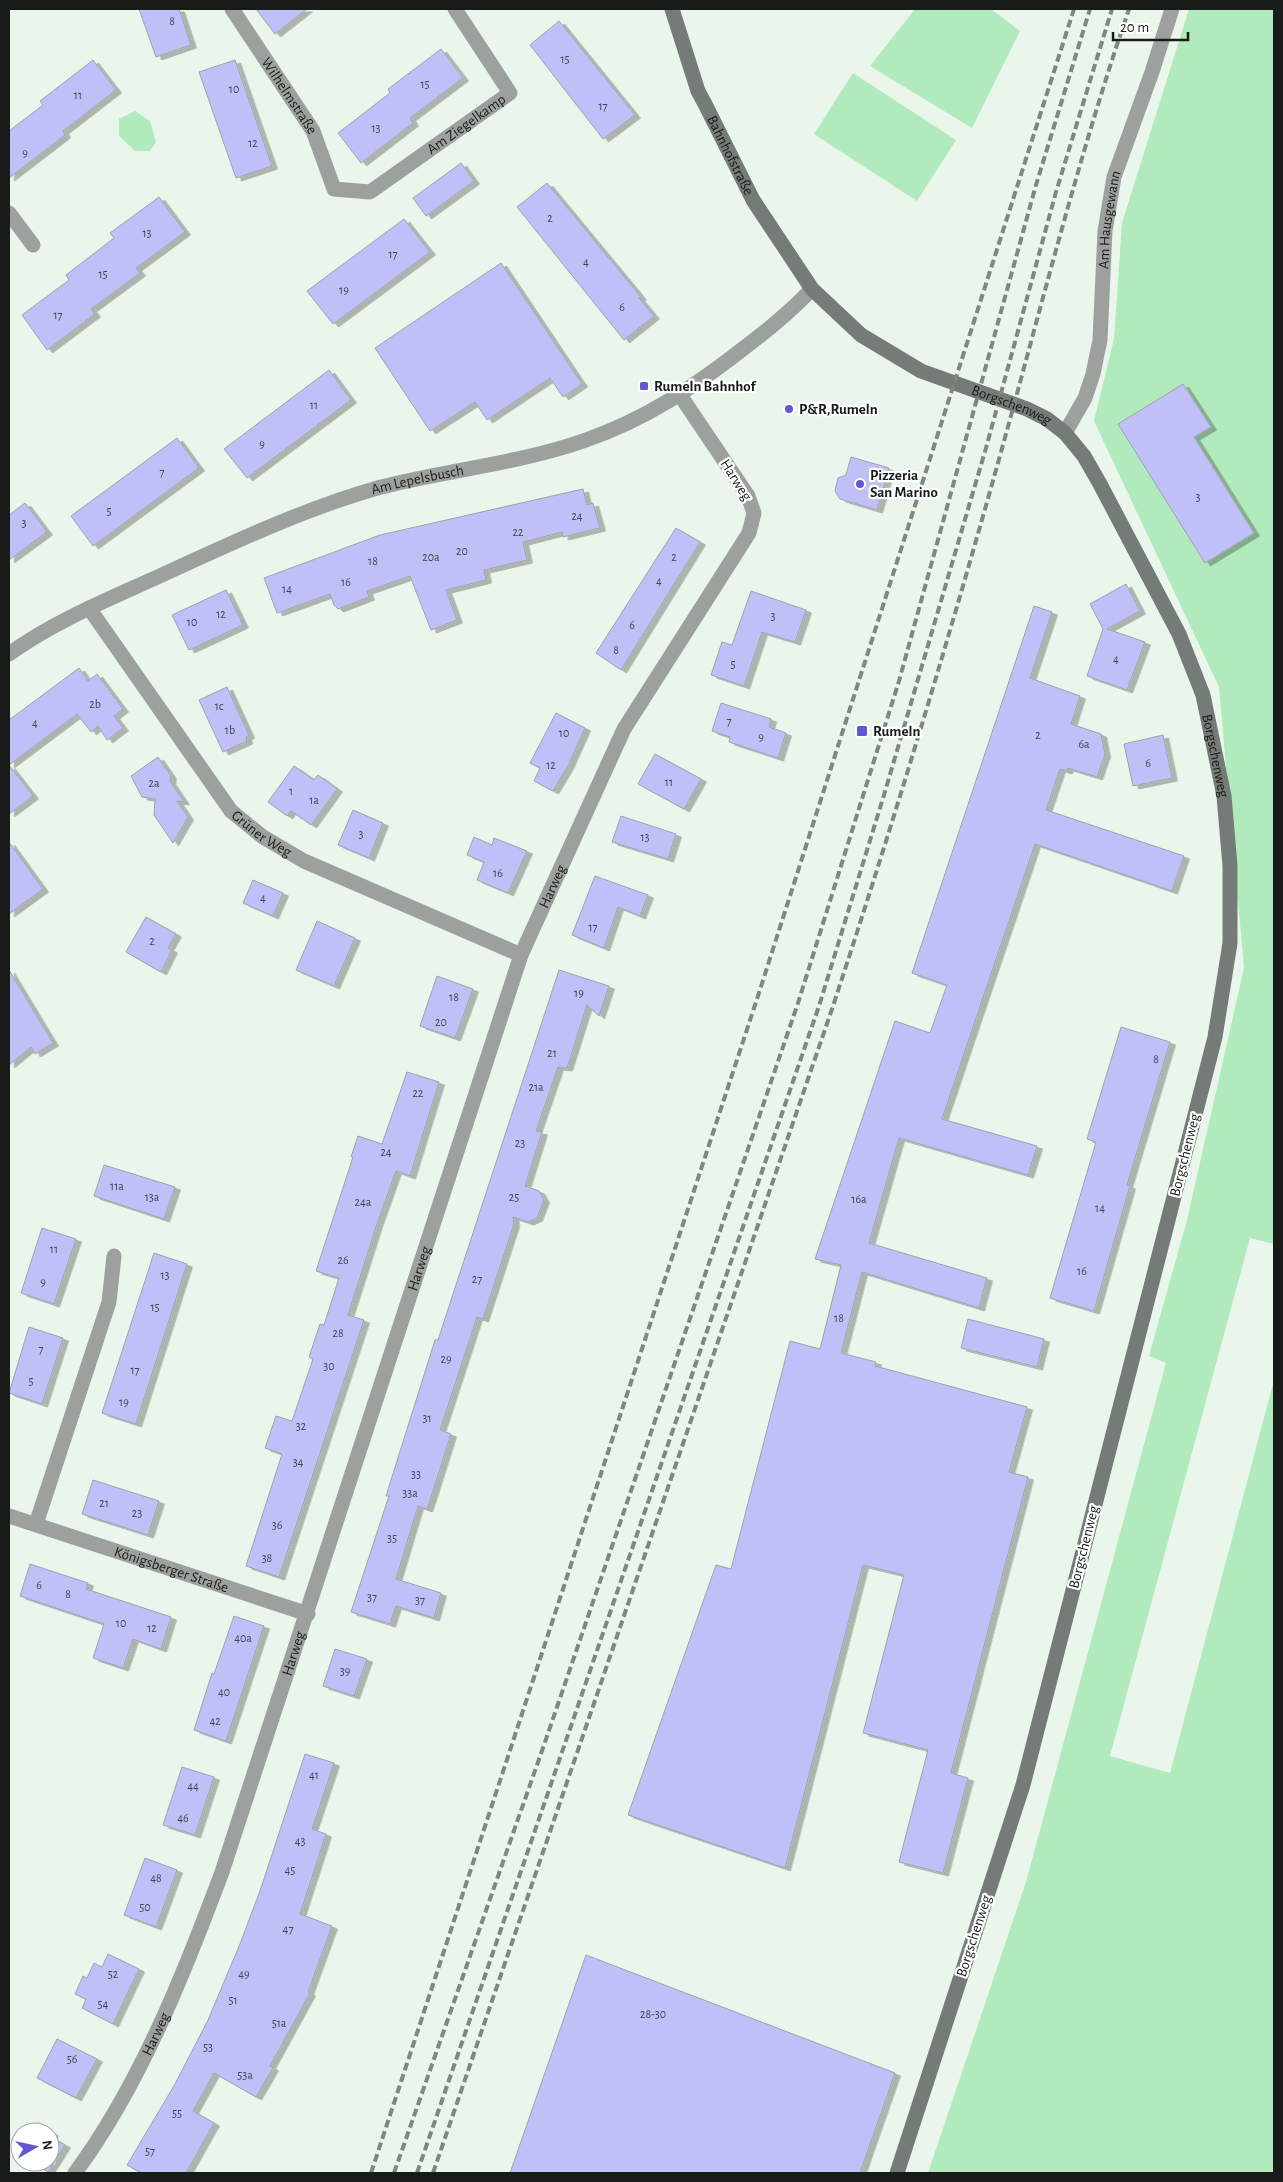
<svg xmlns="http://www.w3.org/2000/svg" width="1283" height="2182" viewBox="0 0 1283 2182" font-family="'Alegreya Sans',sans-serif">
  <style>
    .green { fill: #b1eabc }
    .building { fill: #bec0f7; stroke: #a1a1ac; filter: url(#shadow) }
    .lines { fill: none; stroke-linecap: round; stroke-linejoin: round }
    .street { stroke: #9da19e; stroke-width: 15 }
    .secondary { stroke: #757b76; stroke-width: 15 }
    .rail { stroke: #7f8781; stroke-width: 4; stroke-dasharray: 8 4; stroke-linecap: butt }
    .poi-dot { fill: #6357d0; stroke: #fff; stroke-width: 2 }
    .labels { text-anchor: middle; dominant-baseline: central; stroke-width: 4.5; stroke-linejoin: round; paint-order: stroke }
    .number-label { font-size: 12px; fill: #424550 }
    .street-label { font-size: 15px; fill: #181c19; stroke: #fff }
    .poi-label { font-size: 15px; font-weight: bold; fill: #181c19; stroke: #fff; text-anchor: start }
  </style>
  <defs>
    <filter id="shadow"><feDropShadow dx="5.5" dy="3" stdDeviation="0" flood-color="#0004"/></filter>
  </defs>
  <rect width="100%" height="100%" fill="#eaf5ec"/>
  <g class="green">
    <polygon points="915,9 991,9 1020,31 972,128 870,66"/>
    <polygon points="1189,9 1274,9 1274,1244 1250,1238 1110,1756 1170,1773 1274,1380 1274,2173 928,2173 1026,1882 1166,1363 1149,1356 1187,1220 1244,968 1219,687 1094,421 1114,339 1122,223"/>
    <polygon points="853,73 956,140 917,201 814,134"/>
    <polygon points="135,111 150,121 156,142 150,151 135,151 119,136 119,119"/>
  </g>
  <g class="building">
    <polygon points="139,9 179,9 191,45 156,57"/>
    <polygon points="256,9 307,9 275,34"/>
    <polygon points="559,21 635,115 603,139 530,45"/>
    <polygon points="441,49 463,78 410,118 413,123 361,163 338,133 390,93 388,89"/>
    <polygon points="93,60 116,90 63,131 65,135 9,178 9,131 43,105 40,101"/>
    <polygon points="235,60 272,166 236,178 199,72"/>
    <polygon points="461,163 474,181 426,216 413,198"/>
    <polygon points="547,183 641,297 639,298 654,316 624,340 517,207"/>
    <polygon points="159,197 185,232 136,268 140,273 91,309 95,314 47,350 22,315 69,280 66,275 114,238 110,233"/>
    <polygon points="404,219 430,252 333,324 307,291"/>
    <polygon points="501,263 582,384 563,397 550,378 487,420 475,402 430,431 375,348"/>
    <polygon points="329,370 351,400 247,478 224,449"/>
    <polygon points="1183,384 1211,427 1194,437 1254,533 1205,563 1118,424"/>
    <polygon points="177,438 199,468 93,546 71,516"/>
    <polygon points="851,457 889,468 877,510 840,499 835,491 838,478 846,475"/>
    <polygon points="583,489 587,505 593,503 600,528 563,537 562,532 523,542 527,560 484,570 486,580 446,590 457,620 431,630 410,576 367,591 369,597 338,609 334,605 330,594 277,613 264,578 380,535"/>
    <polygon points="25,503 47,532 9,560 9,515"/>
    <polygon points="676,528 700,542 621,670 596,653"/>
    <polygon points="1126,584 1140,611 1107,629 1145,642 1127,690 1087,676 1103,629 1090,604"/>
    <polygon points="226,590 243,625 189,650 172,615"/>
    <polygon points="751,591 806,610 795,642 762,632 744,686 711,675 722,642 732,645"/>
    <polygon points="1034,606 1052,612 1030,678 1080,696 1071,724 1101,734 1105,754 1097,777 1068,768 1067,771 1060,769 1046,810 1184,856 1172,891 1035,844 942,1119 1037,1146 1028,1175 899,1138 869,1243 987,1278 979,1308 862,1272 841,1353 876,1362 875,1366 1027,1407 1009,1472 1028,1477 951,1773 968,1778 943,1873 899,1862 928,1750 863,1733 904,1575 863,1565 785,1868 628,1815 716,1565 731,1569 790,1341 820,1349 841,1265 815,1259 895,1021 930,1033 947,985 912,973"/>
    <polygon points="79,668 88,681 97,674 123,709 114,716 123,728 107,740 98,726 91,732 77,714 9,765 33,796 9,814 9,720"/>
    <polygon points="227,687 249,735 246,737 247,741 223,752 199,700"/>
    <polygon points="721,703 771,719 769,727 786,733 778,758 729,742 730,737 712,731"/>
    <polygon points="556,713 585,728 568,766 553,791 534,781 540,768 530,763"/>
    <polygon points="1163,735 1172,778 1133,786 1124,744"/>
    <polygon points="655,754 701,779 684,809 638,784"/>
    <polygon points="158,757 171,776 170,781 184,802 177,801 188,817 173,843 154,815 155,799 142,797 131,776"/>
    <polygon points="294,766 314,780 318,775 337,789 311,825 291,811 287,816 268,802"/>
    <polygon points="353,810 383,823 369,858 338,845"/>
    <polygon points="621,816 676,834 668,859 612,842"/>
    <polygon points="474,837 492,845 494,838 527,851 508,893 477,880 484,862 467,855"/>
    <polygon points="9,842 43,889 9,914"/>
    <polygon points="595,876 648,895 640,916 618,907 604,948 572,935"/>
    <polygon points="253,880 283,893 273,916 243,903"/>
    <polygon points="146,917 176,934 168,948 172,950 161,972 126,952"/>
    <polygon points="317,921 355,938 334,986 296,970"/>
    <polygon points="9,970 53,1043 35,1054 31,1047 9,1065"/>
    <polygon points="559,970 609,986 599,1016 587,1005 567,1068 558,1067 536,1131 542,1132 525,1186 539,1191 544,1200 537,1218 528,1222 513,1217 514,1224 483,1319 477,1317 440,1430 451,1434 433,1491 427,1509 418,1506 396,1579 441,1593 434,1618 396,1606 390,1624 351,1612 389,1496 386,1496 435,1340 438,1340"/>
    <polygon points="437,976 473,989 455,1038 420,1026"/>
    <polygon points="1121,1027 1170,1042 1127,1185 1130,1186 1094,1311 1050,1298 1096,1142 1087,1139"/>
    <polygon points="407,1072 439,1082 410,1176 396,1171 377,1224 348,1315 364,1320 279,1577 246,1566 282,1454 265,1448 276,1416 292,1421 313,1359 309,1357 320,1324 324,1325 339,1278 316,1271 353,1157 351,1157 358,1136 382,1144"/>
    <polygon points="104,1165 175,1187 164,1219 94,1196"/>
    <polygon points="42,1228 76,1239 54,1304 21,1293"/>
    <polygon points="154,1253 187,1264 136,1424 102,1413"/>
    <polygon points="968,1319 1044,1339 1037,1367 961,1348"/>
    <polygon points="29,1327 63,1338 42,1404 9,1393"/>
    <polygon points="93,1480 159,1501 148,1535 82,1514"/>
    <polygon points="30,1564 88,1583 86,1589 171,1617 161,1649 133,1639 123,1668 93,1658 104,1624 20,1596"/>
    <polygon points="234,1616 264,1626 226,1741 194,1730 212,1673 214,1674"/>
    <polygon points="335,1649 367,1659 354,1696 323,1686"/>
    <polygon points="305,1754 334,1763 312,1829 326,1834 300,1914 332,1926 308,1992 310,1993 270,2066 273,2068 256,2097 214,2073 193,2111 214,2123 186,2173 141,2173 127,2165 175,2084 208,2020 240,1944 261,1888"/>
    <polygon points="182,1767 214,1777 195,1835 163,1825"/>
    <polygon points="145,1858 177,1870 156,1927 124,1915"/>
    <polygon points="108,1954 139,1969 113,2024 82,2008 86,1999 75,1994 83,1976 87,1978 94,1963 102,1967"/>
    <polygon points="586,1955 895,2073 860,2173 510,2173"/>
    <polygon points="57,2039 97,2059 76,2098 37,2078"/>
    <polygon points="37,2123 53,2133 51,2137 65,2145 48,2172 32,2162 50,2162 50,2132 31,2132"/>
  </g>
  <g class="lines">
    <g class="street">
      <path id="s1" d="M232,9L313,131L334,189L370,192L510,93L455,9"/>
      <polyline points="9,213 33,245"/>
      <path id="s2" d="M1065,433L1085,398L1093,374L1100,340L1105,231L1114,177L1152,72L1172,9"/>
      <path id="s3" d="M89,608L231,811L263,837L304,861L521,955"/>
      <path id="s4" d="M9,654C56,620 112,598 164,574C234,542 306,508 381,487C447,470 522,463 586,440C646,419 694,387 744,348C768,330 791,311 812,289"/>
      <path id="s5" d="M9,1516L308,1614"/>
      <polyline points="36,1524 109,1302 114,1256"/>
      <path id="s6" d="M75,2173C140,2085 184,1974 222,1872L521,955L624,729L749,533L754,513L748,496L680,395"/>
    </g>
    <path class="secondary" id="s7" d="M672,9L698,91L705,104L753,200L812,289L861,335L921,371L1027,409L1047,419L1065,433L1084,456L1100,484L1179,634L1203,695L1224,796L1230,866V943L1215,1037L1023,1785L897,2173"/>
    <g class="rail">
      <polyline points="371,2173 757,999 1074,9"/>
      <polyline points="394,2173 544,1745 798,1003 899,681 1036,185 1090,9"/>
      <polyline points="417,2173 819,1006 884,795 986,448 1056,192 1112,9"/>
      <path d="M433,2173L832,1009C893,824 949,639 1001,452C1042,304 1079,155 1129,9"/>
    </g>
  </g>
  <g class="poi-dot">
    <rect x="639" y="381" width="10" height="10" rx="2.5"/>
    <circle cx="789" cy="409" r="5"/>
    <circle cx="860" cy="484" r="5"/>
    <rect x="856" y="725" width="12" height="12" rx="2.5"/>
  </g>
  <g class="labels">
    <g class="number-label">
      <text x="172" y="21">8</text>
      <text x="565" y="59">15</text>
      <text x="425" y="84">15</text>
      <text x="234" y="89">10</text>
      <text x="78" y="95">11</text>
      <text x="603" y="106">17</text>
      <text x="376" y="128">13</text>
      <text x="253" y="143">12</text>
      <text x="25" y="153">9</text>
      <text x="550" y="218">2</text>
      <text x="147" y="233">13</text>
      <text x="393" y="254">17</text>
      <text x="586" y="262">4</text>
      <text x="103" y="274">15</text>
      <text x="344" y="290">19</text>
      <text x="622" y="307">6</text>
      <text x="58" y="315">17</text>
      <text x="314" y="405">11</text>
      <text x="262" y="444">9</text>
      <text x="162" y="472">7</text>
      <text x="1198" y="497">3</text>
      <text x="109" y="511">5</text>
      <text x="577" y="516">24</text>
      <text x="24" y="523">3</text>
      <text x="518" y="532">22</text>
      <text x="462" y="551">20</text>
      <text x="431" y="557">20a</text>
      <text x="674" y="557">2</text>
      <text x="373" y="561">18</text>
      <text x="659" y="581">4</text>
      <text x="346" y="582">16</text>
      <text x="287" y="589">14</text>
      <text x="221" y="614">12</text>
      <text x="773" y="616">3</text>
      <text x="192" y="622">10</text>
      <text x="632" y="625">6</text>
      <text x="616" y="650">8</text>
      <text x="1116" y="659">4</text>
      <text x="733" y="664">5</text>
      <text x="95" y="704">2b</text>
      <text x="219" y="706">1c</text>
      <text x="729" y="721">7</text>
      <text x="35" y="723">4</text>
      <text x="230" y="730">1b</text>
      <text x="564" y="733">10</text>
      <text x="1038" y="735">2</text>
      <text x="761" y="737">9</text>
      <text x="1084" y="744">6a</text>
      <text x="1148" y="763">6</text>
      <text x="551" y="765">12</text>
      <text x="669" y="782">11</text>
      <text x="154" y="783">2a</text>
      <text x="291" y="791">1</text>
      <text x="314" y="800">1a</text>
      <text x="361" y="834">3</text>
      <text x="645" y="837">13</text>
      <text x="498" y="873">16</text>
      <text x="263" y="898">4</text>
      <text x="593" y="927">17</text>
      <text x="152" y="941">2</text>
      <text x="579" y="993">19</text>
      <text x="454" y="997">18</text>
      <text x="441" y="1022">20</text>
      <text x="552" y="1053">21</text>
      <text x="1156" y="1059">8</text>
      <text x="536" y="1087">21a</text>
      <text x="418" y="1093">22</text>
      <text x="520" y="1143">23</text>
      <text x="386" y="1152">24</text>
      <text x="117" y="1186">11a</text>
      <text x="152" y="1197">13a</text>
      <text x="514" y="1197">25</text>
      <text x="859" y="1199">16a</text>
      <text x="363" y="1202">24a</text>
      <text x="1100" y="1208">14</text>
      <text x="54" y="1249">11</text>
      <text x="343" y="1260">26</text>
      <text x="1082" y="1271">16</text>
      <text x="165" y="1275">13</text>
      <text x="477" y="1279">27</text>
      <text x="43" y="1282">9</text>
      <text x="155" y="1307">15</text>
      <text x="839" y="1318">18</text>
      <text x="338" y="1333">28</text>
      <text x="41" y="1349">7</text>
      <text x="446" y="1359">29</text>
      <text x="329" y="1366">30</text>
      <text x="135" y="1370">17</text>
      <text x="31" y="1381">5</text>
      <text x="124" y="1402">19</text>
      <text x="427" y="1418">31</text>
      <text x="301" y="1426">32</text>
      <text x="298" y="1462">34</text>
      <text x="416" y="1474">33</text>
      <text x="410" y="1493">33a</text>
      <text x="104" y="1503">21</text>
      <text x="137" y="1513">23</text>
      <text x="277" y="1525">36</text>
      <text x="392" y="1538">35</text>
      <text x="267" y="1558">38</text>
      <text x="39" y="1585">6</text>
      <text x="68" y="1594">8</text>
      <text x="372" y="1597">37</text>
      <text x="420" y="1600">37</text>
      <text x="121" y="1623">10</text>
      <text x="152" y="1628">12</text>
      <text x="243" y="1638">40a</text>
      <text x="345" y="1671">39</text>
      <text x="224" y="1692">40</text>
      <text x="215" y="1721">42</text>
      <text x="314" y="1775">41</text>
      <text x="193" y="1786">44</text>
      <text x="183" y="1818">46</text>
      <text x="300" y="1841">43</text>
      <text x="290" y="1870">45</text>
      <text x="156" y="1878">48</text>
      <text x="145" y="1907">50</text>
      <text x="288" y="1929">47</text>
      <text x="113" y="1974">52</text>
      <text x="244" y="1974">49</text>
      <text x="233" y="2000">51</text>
      <text x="103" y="2004">54</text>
      <text x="653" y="2014">28-30</text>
      <text x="279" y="2023">51a</text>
      <text x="208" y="2047">53</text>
      <text x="72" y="2059">56</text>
      <text x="245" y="2075">53a</text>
      <text x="177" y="2113">55</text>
      <text x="150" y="2151">57</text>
    </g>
    <g class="street-label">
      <text stroke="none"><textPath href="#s1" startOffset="104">Wilhelmstraße</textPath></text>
      <text stroke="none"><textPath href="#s1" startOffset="362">Am Ziegelkamp</textPath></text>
      <text stroke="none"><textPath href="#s7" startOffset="158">Bahnhofstraße</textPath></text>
      <text stroke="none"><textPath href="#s2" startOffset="221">Am Hausgewann</textPath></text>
      <text stroke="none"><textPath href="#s7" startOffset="549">Borgschenweg</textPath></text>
      <text stroke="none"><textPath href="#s4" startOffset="446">Am Lepelsbusch</textPath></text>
      <text transform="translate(736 480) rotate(58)">Harweg</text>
      <text stroke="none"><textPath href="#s7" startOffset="969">Borgschenweg</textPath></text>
      <text stroke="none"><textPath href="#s3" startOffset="286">Grüner Weg</textPath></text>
      <text stroke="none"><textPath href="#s6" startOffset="1376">Harweg</textPath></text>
      <text transform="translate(1185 1155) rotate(-76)">Borgschenweg</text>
      <text stroke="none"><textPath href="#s6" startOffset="971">Harweg</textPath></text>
      <text transform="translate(1084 1547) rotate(-76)">Borgschenweg</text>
      <text stroke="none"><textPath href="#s5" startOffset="171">Königsberger Straße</textPath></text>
      <text stroke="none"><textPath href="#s6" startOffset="566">Harweg</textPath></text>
      <text transform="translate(974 1936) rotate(-72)">Borgschenweg</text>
      <text stroke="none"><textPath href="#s6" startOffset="161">Harweg</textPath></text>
    </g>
    <g class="poi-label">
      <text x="654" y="386">Rumeln Bahnhof</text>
      <text x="799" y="409">P&amp;R,Rumeln</text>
      <text x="870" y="475">Pizzeria<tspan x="870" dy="17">San Marino</tspan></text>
      <text x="873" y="731">Rumeln</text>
    </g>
  </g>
  <rect width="1283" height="2182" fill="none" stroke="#181c19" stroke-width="20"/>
  <g transform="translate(35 2147) rotate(81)"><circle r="24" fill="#ffffff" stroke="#a3a4a3"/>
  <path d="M0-4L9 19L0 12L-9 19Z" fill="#6357d0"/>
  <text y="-8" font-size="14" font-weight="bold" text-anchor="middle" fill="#181c19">N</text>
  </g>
  <path d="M1113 32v8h75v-8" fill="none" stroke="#181c19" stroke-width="2.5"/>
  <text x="1120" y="32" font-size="15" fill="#181c19" stroke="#ffffff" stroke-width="4" paint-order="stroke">20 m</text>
</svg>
